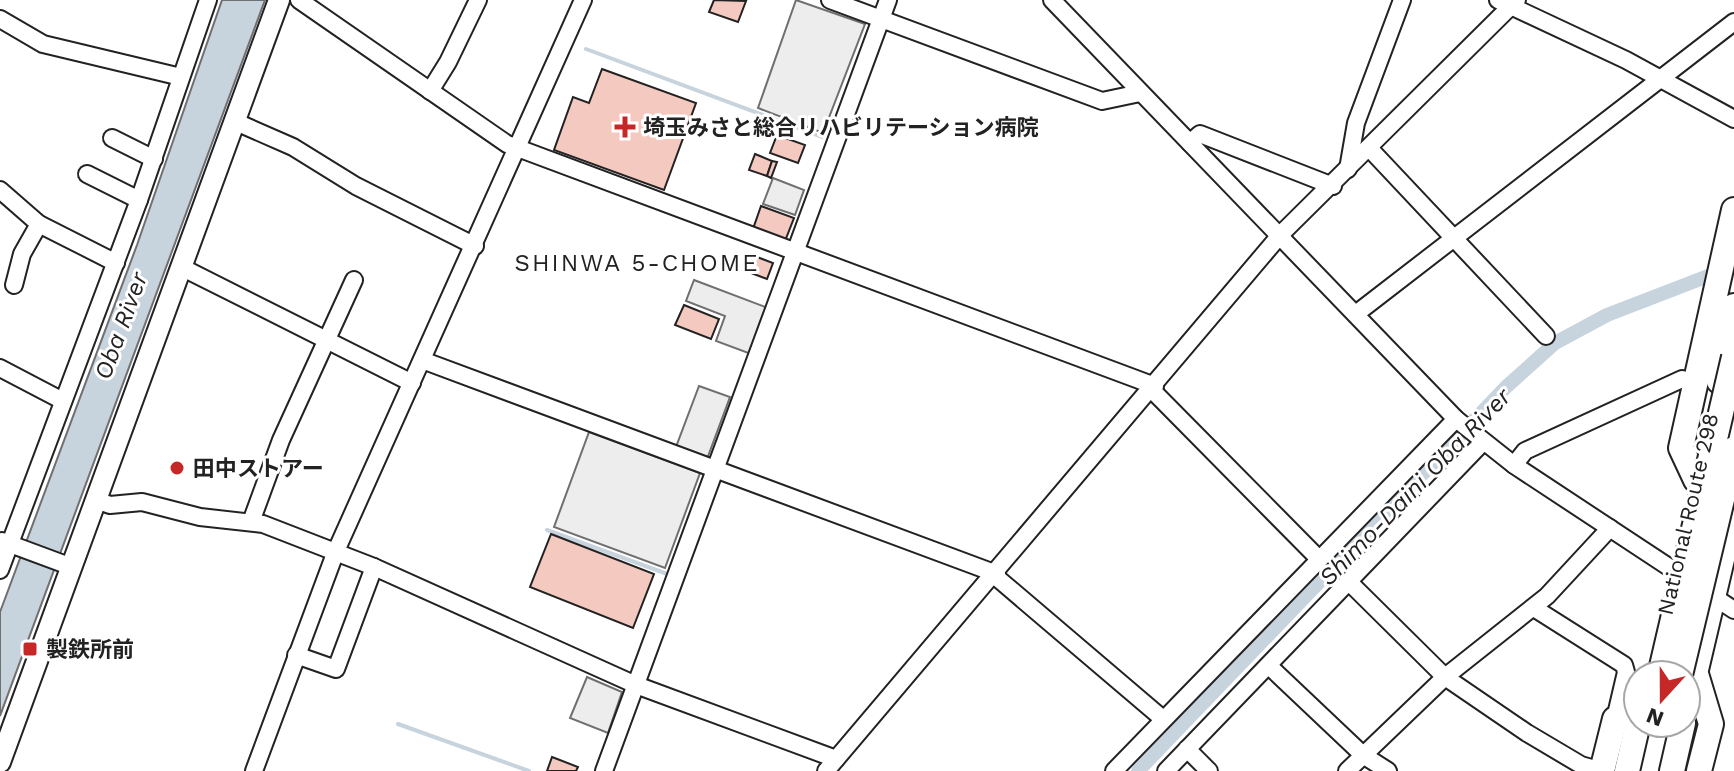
<svg xmlns="http://www.w3.org/2000/svg" width="1734" height="771" viewBox="0 0 1734 771" font-family="'Work Sans','Noto Sans JP',sans-serif">
  <style>
    .parking { fill: #ededed; stroke: #6f6f6f; stroke-width: 2 }
    .water { fill: #c7d3dd; stroke: #6f6f6f; stroke-width: 2 }
    .lines { fill: none; stroke-linecap: round; stroke-linejoin: round }
    .stream { stroke: #c7d3dd; stroke-width: 4 }
    .canal { stroke: #c7d3dd; stroke-width: 14 }
    .building { fill: #f3c9c0; stroke: #222; stroke-width: 2 }
    .minor-casing { stroke: #222; stroke-width: 20 }
    .major-casing { stroke: #222; stroke-width: 24 }
    .highway-casing { stroke: #222; stroke-width: 28 }
    .minor { stroke: #fff; stroke-width: 16 }
    .major { stroke: #fff; stroke-width: 20 }
    .highway { stroke: #fff; stroke-width: 24 }
    .highway-bridge-casing { stroke: #222; stroke-width: 28; stroke-linecap: butt }
    .highway-bridge { stroke: #fff; stroke-width: 24 }
    .poi-dot { fill: #c62828; stroke: #fff; stroke-width: 3 }
    .labels { text-anchor: middle; dominant-baseline: central; stroke-width: 6; stroke-linejoin: round; paint-order: stroke }
    .poi-label { font-size: 22px; font-weight: bold; fill: #222; stroke: #fff; text-anchor: start }
    .street-label { font-size: 22px; fill: #222; stroke: #fff }
    .neighbourhood-label { font-size: 24px; letter-spacing: 2px; fill: #222; stroke: #fff }
    .water-label { font-size: 24px; font-style: italic; fill: #222; stroke: #fff }
  </style>
  <rect width="100%" height="100%" fill="#fff"/>
  <g class="parking">
    <polygon points="796,0 865,24 823,133 758,108"/>
    <polygon points="773,178 804,190 795,215 763,204"/>
    <polygon points="694,280 768,308 751,354 716,341 725,316 686,301"/>
    <polygon points="699,386 730,397 707,459 676,447"/>
    <polygon points="589,432 700,473 665,568 554,527"/>
    <polygon points="587,677 622,692 608,733 570,718"/>
  </g>
  <polygon class="water" points="222,0 265,0 0,716 0,612 137,245"/>
  <g class="lines">
    <g class="stream">
      <polyline points="586,49 822,137"/>
      <polyline points="547,530 670,575"/>
      <polyline points="398,724 529,771"/>
    </g>
    <polyline class="canal" points="1138,771 1506,387 1555,343 1607,315 1734,266"/>
  </g>
  <g class="building">
    <polygon points="714,0 746,1 738,22 709,12"/>
    <polygon points="602,69 696,103 664,190 554,150 573,97 589,103"/>
    <polygon points="777,135 805,145 798,163 770,153"/>
    <polygon points="755,154 772,161 767,176 749,170"/>
    <polygon points="772,161 777,162 771,178 767,176"/>
    <polygon points="761,206 794,218 785,241 753,229"/>
    <polygon points="749,254 773,263 767,279 743,270"/>
    <polygon points="684,305 719,319 711,339 675,325"/>
    <polygon points="551,534 654,574 633,628 530,587"/>
    <polygon points="552,757 578,767 576,771 547,771"/>
  </g>
  <g class="lines">
    <defs>
      <g id="minor">
        <polyline points="299,0 507,144 1155,386"/>
        <polyline points="830,0 1102,101 1140,93"/>
        <polyline points="1052,0 1456,419 1514,465 1734,610"/>
        <polyline points="1498,0 1626,60 1734,119"/>
        <polyline points="0,19 43,44 181,77"/>
        <polyline points="430,91 448,62 478,0"/>
        <polyline points="236,122 293,147 356,186 475,246"/>
        <polyline points="112,138 154,159"/>
        <polyline points="1190,143 1200,134 1333,186"/>
        <polyline points="1369,148 1546,336"/>
        <polyline points="1348,169 1356,123 1402,0"/>
        <polyline points="87,174 139,200"/>
        <polyline points="0,190 39,224 116,263"/>
        <polyline points="183,268 412,383"/>
        <polyline points="14,285 22,254 39,224"/>
        <polyline points="1357,313 1734,22"/>
        <polyline points="422,360 997,574"/>
        <polyline points="0,368 63,401"/>
        <polyline points="1152,390 1319,559"/>
        <polyline points="1514,465 1525,451 1682,379 1695,382"/>
        <polyline points="96,500 110,505 142,502 200,517 263,524 374,567 636,685 836,759"/>
        <polyline points="251,522 281,440 354,280"/>
        <polyline points="2,541 72,567"/>
        <polyline points="0,570 139,200 208,0"/>
        <polyline points="995,576 1163,719"/>
        <polyline points="1350,583 1445,677 1527,733 1581,765 1602,771"/>
        <polyline points="1534,608 1624,665 1626,672 1615,719"/>
        <polyline points="296,655 336,669 374,567"/>
        <polyline points="1269,666 1363,755 1388,771"/>
        <polyline points="1187,749 1209,771"/>
        <polyline points="254,771 336,551 583,0"/>
        <polyline points="604,771 888,0"/>
        <polyline points="826,771 1281,234 1517,0"/>
        <polyline points="1114,771 1456,419"/>
        <polyline points="1166,771 1483,442"/>
        <polyline points="1347,771 1445,677 1547,596 1610,528"/>
      </g>
      <polyline id="major" points="0,762 279,0"/>
      <g id="highway">
        <polyline points="1719,381 1734,306"/>
        <polyline points="1696,480 1681,448 1734,210"/>
        <polyline points="1696,674 1711,724 1699,771"/>
        <polyline points="1686,712 1734,508"/>
        <polyline points="1602,771 1615,719 1638,709"/>
        <polyline points="1627,771 1638,723"/>
        <polyline points="1672,771 1683,723"/>
      </g>
    </defs>
    <use href="#minor" class="minor-casing"/>
    <use href="#major" class="major-casing"/>
    <use href="#highway" class="highway-casing"/>
    <use href="#minor" class="minor"/>
    <use href="#major" class="major"/>
    <use href="#highway" class="highway"/>
    <defs>
      <g id="highway-bridge">
        <polyline points="1660,675 1734,357"/>
        <polyline points="1680,675 1734,449"/>
      </g>
    </defs>
    <use href="#highway-bridge" class="highway-bridge-casing"/>
    <use href="#highway-bridge" class="highway-bridge"/>
  </g>
  <g class="poi-dot">
    <path d="M621 115h8v8h8v8h-8v8h-8v-8h-8v-8h8z"/>
    <circle cx="177" cy="468" r="8"/>
    <rect x="22" y="641" width="16" height="16" rx="4"/>
  </g>
  <g class="labels">
    <g class="poi-label">
      <text x="643" y="127">埼玉みさと総合リハビリテーション病院</text>
      <text x="193" y="468">田中ストアー</text>
      <text x="46" y="649">製鉄所前</text>
    </g>
    <g class="street-label">
      <text transform="translate(1688 514) rotate(-77)">National Route 298</text>
    </g>
    <g class="neighbourhood-label">
      <text x="637" y="263">SHINWA 5-CHOME</text>
    </g>
    <g class="water-label">
      <text transform="translate(121 326) rotate(-70)">Oba River</text>
      <text transform="translate(1415 487) rotate(-46)">Shimo-Daini Oba River</text>
    </g>
  </g>
  <g transform="translate(1662 699) rotate(201)"><circle r="38" fill="#ffffff" stroke="#a7a7a7" stroke-width="2"/>
  <path d="M0-6L14 30L0 20L-14 30Z" fill="#c62828"/>
  <text y="-12" font-size="22" font-weight="bold" text-anchor="middle" fill="#222222">N</text>
  </g>
</svg>
